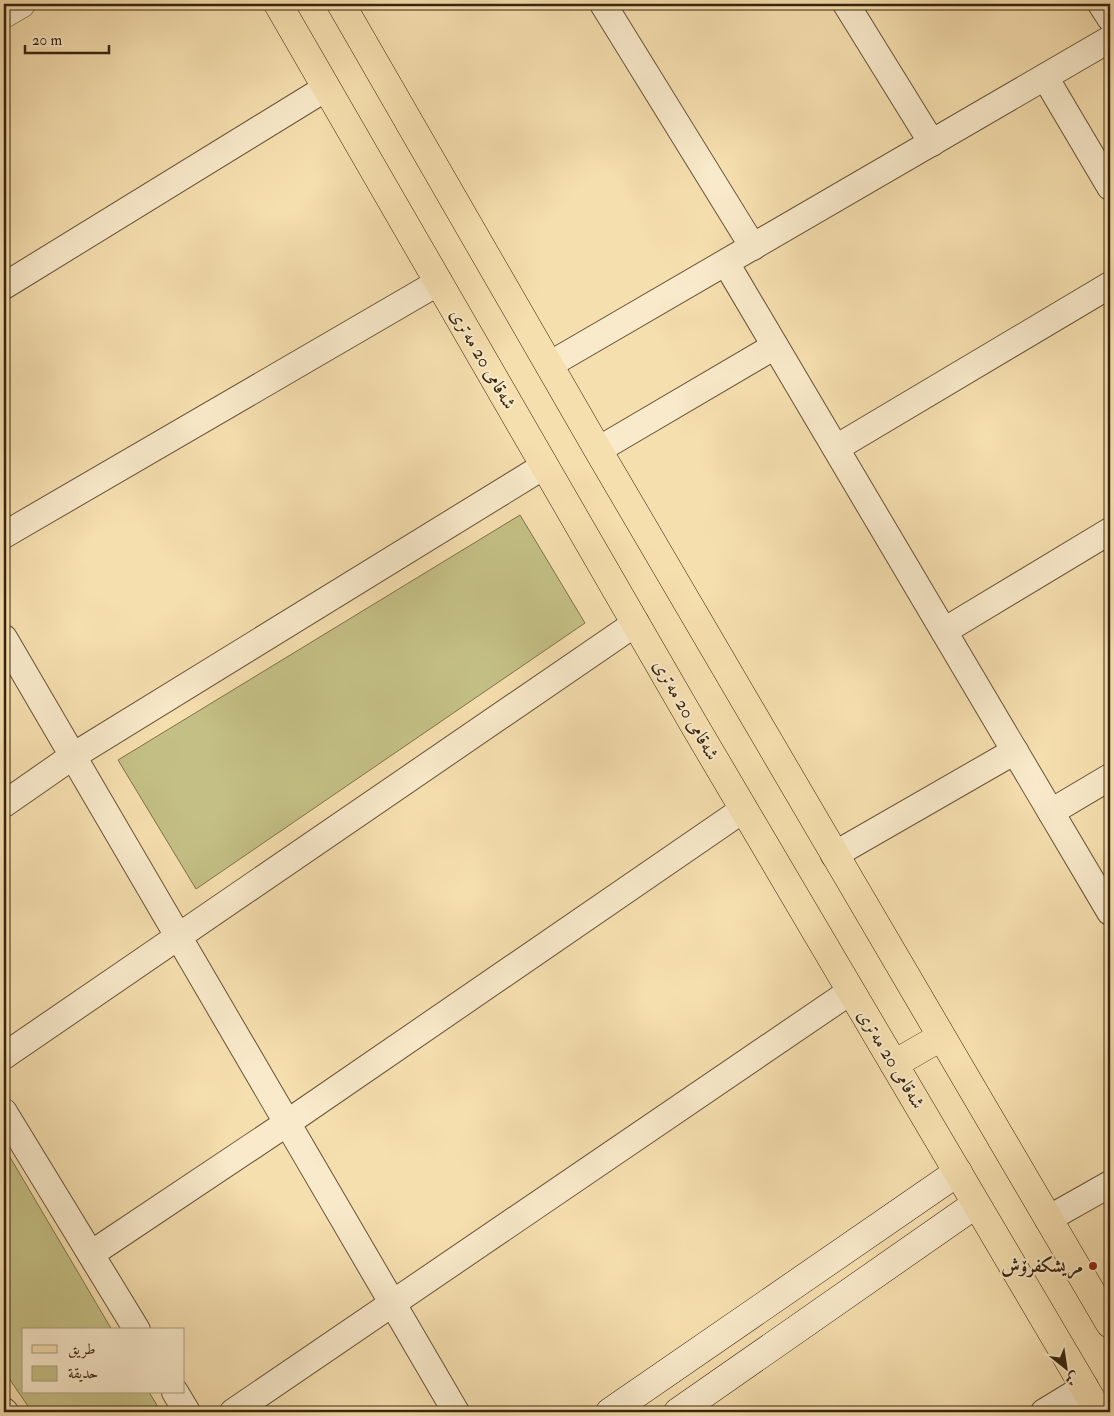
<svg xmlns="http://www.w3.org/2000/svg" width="1114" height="1416" viewBox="0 0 1114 1416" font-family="'IM FELL Double Pica',Amiri,serif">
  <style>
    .green { fill: #c4c085; stroke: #7e7249 }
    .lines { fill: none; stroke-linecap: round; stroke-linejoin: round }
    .minor-casing { stroke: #685336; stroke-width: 28 }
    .tertiary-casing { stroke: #685336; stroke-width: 29 }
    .secondary-casing { stroke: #38240d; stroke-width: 29 }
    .primary-casing { stroke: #38240d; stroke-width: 29 }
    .minor { stroke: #f9eacb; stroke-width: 26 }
    .tertiary { stroke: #f9eacb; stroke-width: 28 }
    .secondary { stroke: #f9eacb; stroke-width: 28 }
    .primary { stroke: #f6dfaf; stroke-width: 28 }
    .poi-dot { fill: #8f2418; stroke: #f9eacb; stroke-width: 2 }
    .labels { text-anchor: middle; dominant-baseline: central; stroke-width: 4; stroke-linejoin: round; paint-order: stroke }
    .street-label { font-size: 19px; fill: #38240d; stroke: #f9eacb }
    .poi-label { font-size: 19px; font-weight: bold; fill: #38240d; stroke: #f9eacb; text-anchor: end }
  </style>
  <rect width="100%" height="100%" fill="#f6dfaf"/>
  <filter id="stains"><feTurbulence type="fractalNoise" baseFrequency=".004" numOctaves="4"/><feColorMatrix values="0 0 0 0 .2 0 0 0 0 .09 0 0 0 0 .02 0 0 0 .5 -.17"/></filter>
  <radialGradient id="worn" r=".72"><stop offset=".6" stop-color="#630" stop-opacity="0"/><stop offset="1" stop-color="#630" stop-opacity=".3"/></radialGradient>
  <g class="green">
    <polygon points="520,515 585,623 196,889 118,760"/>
    <polygon points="4,1147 112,1330 24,1330 24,1392 149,1392 161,1412 32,1412 4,1371"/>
  </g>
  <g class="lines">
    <defs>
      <g id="minor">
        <polyline points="603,4 753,247"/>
        <polyline points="846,4 932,143"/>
        <polyline points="1101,4 1110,18"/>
        <polyline points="1045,77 1110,187"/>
        <polyline points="726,263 1110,912"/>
        <polyline points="4,286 326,88"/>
        <polyline points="549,365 1110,39"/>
        <polyline points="836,448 1110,285"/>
        <polyline points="598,450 775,346"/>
        <polyline points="4,535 439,282"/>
        <polyline points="944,631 1110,531"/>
        <polyline points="4,638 456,1412"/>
        <polyline points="4,804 73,756 544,466"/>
        <polyline points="1051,812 1110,777"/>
        <polyline points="834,855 1015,751"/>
        <polyline points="4,1056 636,623"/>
        <polyline points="4,1112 137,1330"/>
        <polyline points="1048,1219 1110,1184"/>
        <polyline points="91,1254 287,1123 744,809"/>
        <polyline points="175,1392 187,1412"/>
        <polyline points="4,1411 5,1412"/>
        <polyline points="233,1412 851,991"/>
        <polyline points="1044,1412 1085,1387"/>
      </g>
      <polyline id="tertiary" points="4,14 21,4"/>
      <g id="secondary">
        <polyline points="610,1412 958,1172"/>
        <polyline points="678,1412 976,1204"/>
      </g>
      <g id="primary">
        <polyline points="278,4 693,723 1099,1412"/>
        <polyline points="341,4 598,450 1110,1324"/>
        <polyline points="894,1064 941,1037"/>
      </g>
    </defs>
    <use href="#minor" class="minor-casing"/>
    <use href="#tertiary" class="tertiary-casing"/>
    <use href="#secondary" class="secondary-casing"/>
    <use href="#primary" class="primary-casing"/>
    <use href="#minor" class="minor"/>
    <use href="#tertiary" class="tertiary"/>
    <use href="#secondary" class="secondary"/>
    <use href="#primary" class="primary"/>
  </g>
  <circle class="poi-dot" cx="1093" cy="1266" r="5"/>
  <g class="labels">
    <g class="street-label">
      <text transform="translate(483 359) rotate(60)">شەقامی 20 مەتری</text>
      <text transform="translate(686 710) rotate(60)">شەقامی 20 مەتری</text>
      <text transform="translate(891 1059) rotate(59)">شەقامی 20 مەتری</text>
    </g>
    <g class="poi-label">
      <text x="1083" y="1266">مریشکفرۆش</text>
    </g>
  </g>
  <rect width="1114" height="1416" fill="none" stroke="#f6dfaf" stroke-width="20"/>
  <rect x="5" y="5" width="1104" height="1406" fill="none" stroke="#38240d" stroke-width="2.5"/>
  <rect x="10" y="10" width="1094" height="1396" fill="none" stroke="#38240d"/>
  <rect x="22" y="1328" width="162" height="65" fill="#f9eacb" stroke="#ac9b7f"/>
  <rect x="32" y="1345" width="25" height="8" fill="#f6dfaf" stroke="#ac9b7f"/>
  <text x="68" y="1354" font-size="15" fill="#38240d">طريق</text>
  <rect x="32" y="1366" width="25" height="15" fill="#c4c085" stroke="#ac9b7f"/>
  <text x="68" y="1378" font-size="15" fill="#38240d">حديقة</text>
  <g transform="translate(1066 1368) rotate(150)" stroke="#f9eacb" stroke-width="4" paint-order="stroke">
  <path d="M0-4L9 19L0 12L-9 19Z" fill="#38240d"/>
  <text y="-8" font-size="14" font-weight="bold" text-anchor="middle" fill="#38240d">ش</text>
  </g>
  <path d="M25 45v8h84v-8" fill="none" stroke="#38240d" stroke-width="2.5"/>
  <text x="32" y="45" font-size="15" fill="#38240d" stroke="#f9eacb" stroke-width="4" paint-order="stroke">20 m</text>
  <rect width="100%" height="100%" filter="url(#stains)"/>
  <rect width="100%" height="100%" fill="url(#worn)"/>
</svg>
